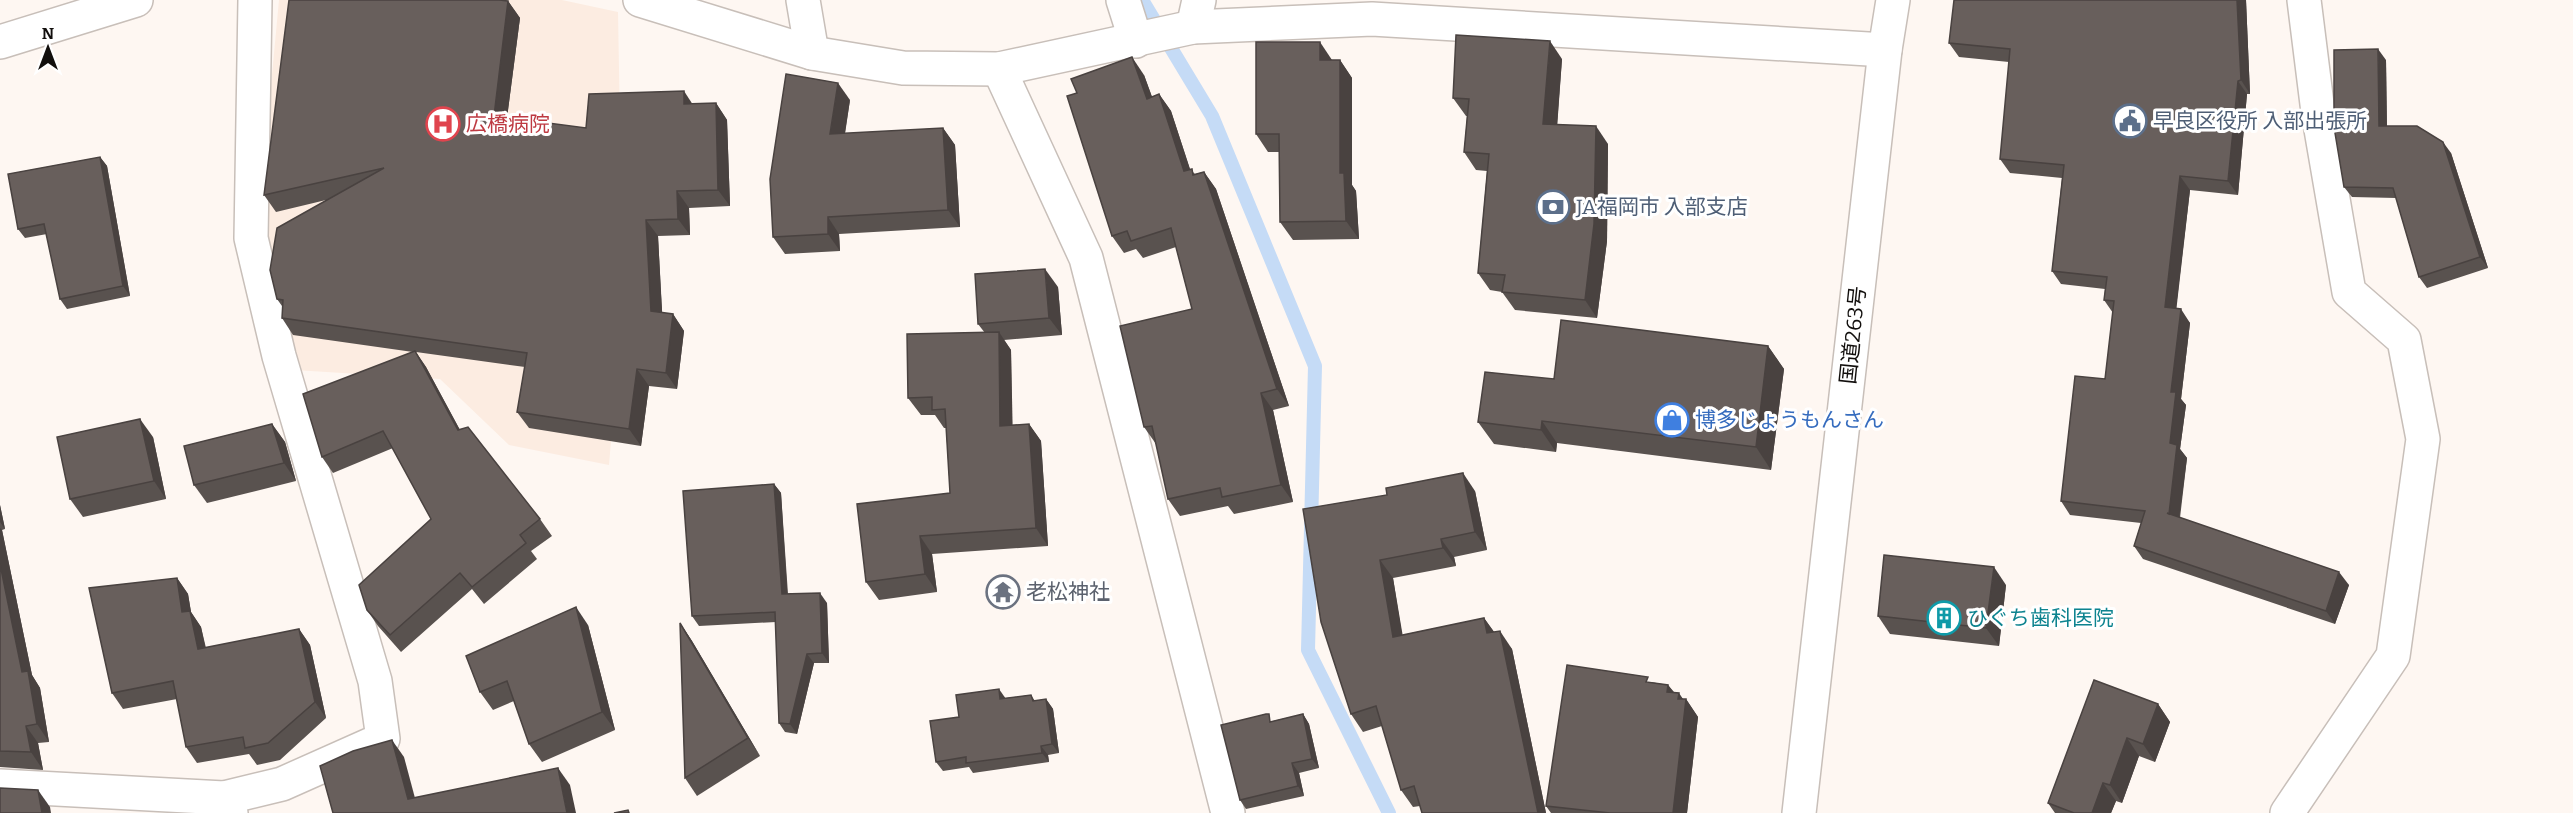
<svg xmlns="http://www.w3.org/2000/svg" width="2573" height="813" viewBox="0 0 2573 813" font-family="Bitter,'Noto Sans JP',serif">
  <style>
    .built { fill: #fcece1 }
    .lines { fill: none; stroke-linecap: round; stroke-linejoin: round }
    .stream { stroke: #c5dbf6; stroke-width: 14 }
    .minor-casing { stroke: #c8bfb9; stroke-width: 36 }
    .tertiary-casing { stroke: #c8bfb9; stroke-width: 36 }
    .trunk-casing { stroke: #c8bfb9; stroke-width: 36 }
    .minor { stroke: #fff; stroke-width: 33 }
    .tertiary { stroke: #fff; stroke-width: 33 }
    .trunk { stroke: #fff; stroke-width: 33 }
    .wall { fill: #59524f }
    .shaded-wall { fill: #494240 }
    .building { fill: #685f5c; stroke: #494240; stroke-width: 1.5 }
    .labels { text-anchor: middle; dominant-baseline: central; stroke-width: 6; stroke-linejoin: round; paint-order: stroke }
    .service-label { font-size: 21px; fill: #4e5e75; stroke: #fff; text-anchor: start }
    .health-label { font-size: 21px; fill: #be3a42; stroke: #fff; text-anchor: start }
    .street-label { font-size: 21px; fill: #120f0d; stroke: #fff }
    .shop-label { font-size: 21px; fill: #366cbe; stroke: #fff; text-anchor: start }
    .worship-label { font-size: 21px; fill: #5b616d; stroke: #fff; text-anchor: start }
    .culture-label { font-size: 21px; fill: #0d838f; stroke: #fff; text-anchor: start }
  </style>
  <rect width="100%" height="100%" fill="#fef7f2"/>
  <polygon class="built" points="279,0 562,0 618,12 623,297 609,465 509,445 440,379 294,370 257,235"/>
  <g class="lines">
    <polyline class="stream" points="1142,0 1212,116 1315,366 1308,650 1389,813"/>
    <defs>
      <g id="minor">
        <polyline points="803,0 812,53"/>
        <polyline points="1123,0 1136,41"/>
        <polyline points="1193,27 1199,0"/>
        <polyline points="999,69 1086,258 1228,813"/>
        <polyline points="0,786 224,798 231,813"/>
        <polyline points="224,798 282,784 383,739 375,681 279,356 251,238 255,0"/>
        <polyline points="2287,813 2393,656 2423,439 2404,340 2349,292 2318,112 2304,0"/>
      </g>
      <g id="tertiary">
        <polyline points="640,0 812,53 903,68 999,69 1193,27 1372,19 1885,50"/>
        <polyline points="0,42 136,0"/>
      </g>
      <polyline id="trunk" points="1799,813 1885,50 1893,0"/>
    </defs>
    <use href="#minor" class="minor-casing"/>
    <use href="#tertiary" class="tertiary-casing"/>
    <use href="#trunk" class="trunk-casing"/>
    <use href="#minor" class="minor"/>
    <use href="#tertiary" class="tertiary"/>
    <use href="#trunk" class="trunk"/>
  </g>
  <g class="wall">
    <polygon points="2246,0 2250,94 2247,94 2238,195 2190,190 2176,308 2190,323 2181,399 2186,405 2180,449 2187,458 2180,518 2349,585 2335,624 2143,559 2134,546 2141,523 2070,515 2061,501 2105,379 2113,313 2104,300 2105,289 2061,284 2052,271 2062,178 2010,173 2000,159 2009,62 1959,57 1949,43"/>
    <polygon points="508,1 520,18 507,118 586,128 692,104 716,103 727,120 730,206 689,208 690,235 658,236 662,313 673,314 684,331 677,389 649,386 641,446 529,428 517,412 525,367 416,352 426,367 460,430 540,519 552,536 531,551 537,559 484,604 472,589 401,652 378,626 367,610 431,519 393,448 333,473 322,457 413,352 293,335 282,318 282,306 277,299 326,200 276,212 264,195"/>
    <polygon points="1562,59 1557,125 1608,144 1607,241 1597,318 1515,310 1502,292 1490,290 1478,273 1487,171 1476,170 1464,152 1467,116 1466,116 1453,98"/>
    <polygon points="1332,60 1340,60 1352,78 1352,185 1356,191 1359,239 1293,240 1280,222 1279,152 1268,152 1256,134"/>
    <polygon points="2386,60 2387,126 2451,153 2488,268 2427,288 2419,277 2396,198 2352,197 2344,187"/>
    <polygon points="1144,75 1152,97 1159,94 1171,111 1190,169 1195,174 1204,172 1216,189 1289,406 1273,410 1293,502 1234,514 1228,506 1180,516 1168,499 1156,444 1144,427 1192,309 1176,247 1143,258 1136,249 1124,253 1112,236"/>
    <polygon points="850,100 845,134 943,128 955,145 960,227 839,234 840,251 785,254 773,237"/>
    <polygon points="100,157 107,166 130,296 67,309 60,299 47,234 25,238 18,229"/>
    <polygon points="1058,287 1062,335 1004,340 1011,350 1012,425 1029,424 1041,441 1048,546 932,554 937,592 879,600 866,582 950,493 946,428 944,428 935,415 921,415 908,398 985,333 978,324"/>
    <polygon points="1768,346 1784,369 1771,470 1557,443 1556,452 1494,444 1478,422 1554,379"/>
    <polygon points="272,424 285,442 296,481 207,503 194,485"/>
    <polygon points="153,437 166,499 83,517 70,499"/>
    <polygon points="774,484 781,493 788,594 827,603 829,663 814,663 797,734 785,732 779,723 776,622 699,626 692,616"/>
    <polygon points="1475,491 1487,550 1454,557 1456,566 1393,578 1402,635 1484,618 1494,632 1512,649 1546,813 1422,813 1420,806 1413,807 1401,790 1382,726 1363,732 1351,714 1303,509"/>
    <polygon points="0,505 5,529 2,530 32,675 40,688 49,742 38,743 43,770 0,767"/>
    <polygon points="177,578 188,594 191,612 201,627 206,648 299,629 310,645 326,718 280,760 257,765 249,754 197,763 186,747 177,699 123,709 112,693"/>
    <polygon points="2006,585 1999,646 1890,634 1878,616"/>
    <polygon points="680,623 692,641 760,756 697,796 685,778"/>
    <polygon points="588,625 615,730 542,762 529,744 514,701 493,710 480,692"/>
    <polygon points="1651,682 1668,685 1674,692 1683,699 1686,699 1698,717 1687,813 1551,813 1546,806"/>
    <polygon points="1031,695 1035,701 1046,699 1053,709 1059,753 1048,755 1049,762 973,773 969,767 943,771 936,762 959,717 1006,698"/>
    <polygon points="2158,704 2170,722 2155,762 2139,756 2122,803 2116,801 2111,813 2055,813 2048,803"/>
    <polygon points="1303,714 1309,724 1319,768 1299,773 1304,796 1246,809 1240,800 1273,721"/>
  </g>
  <g class="shaded-wall">
    <polygon points="2237,0 2246,0 2250,94 2241,80"/>
    <polygon points="508,1 520,18 505,133 494,116"/>
    <polygon points="1550,41 1562,59 1556,142 1543,124"/>
    <polygon points="1320,42 1332,60 1320,60"/>
    <polygon points="2378,49 2386,60 2387,137 2379,126"/>
    <polygon points="1132,57 1144,75 1159,116 1147,99"/>
    <polygon points="1340,60 1352,78 1352,185 1356,191 1359,239 1346,221 1340,173"/>
    <polygon points="2238,81 2247,94 2238,195 2228,181"/>
    <polygon points="838,83 850,100 842,151 830,134"/>
    <polygon points="684,91 695,108 684,104"/>
    <polygon points="1159,94 1171,111 1196,188 1184,171"/>
    <polygon points="716,103 727,120 730,206 718,190"/>
    <polygon points="1596,126 1608,144 1607,241 1597,318 1585,300"/>
    <polygon points="943,128 955,145 960,227 948,210"/>
    <polygon points="2443,142 2451,153 2488,268 2480,257"/>
    <polygon points="100,157 107,166 130,296 123,286"/>
    <polygon points="1204,172 1216,189 1289,406 1277,389"/>
    <polygon points="2180,176 2190,190 2175,321 2165,307"/>
    <polygon points="677,191 689,208 690,235 678,219"/>
    <polygon points="828,217 839,234 840,251 828,234"/>
    <polygon points="646,220 658,236 663,328 651,311"/>
    <polygon points="1045,269 1058,287 1062,335 1049,318"/>
    <polygon points="2181,309 2190,323 2181,399 2186,405 2180,449 2187,458 2178,527 2169,514 2171,392"/>
    <polygon points="673,314 684,331 677,389 666,373"/>
    <polygon points="999,332 1011,350 1013,444 1000,426"/>
    <polygon points="1768,346 1784,369 1771,470 1756,447"/>
    <polygon points="415,351 426,367 469,447 458,430"/>
    <polygon points="637,369 649,386 641,446 629,429"/>
    <polygon points="1261,393 1273,410 1293,502 1281,485"/>
    <polygon points="140,419 153,437 166,499 154,481"/>
    <polygon points="1542,421 1557,443 1556,452 1541,430"/>
    <polygon points="272,424 285,442 296,481 284,463"/>
    <polygon points="1029,424 1041,441 1048,546 1036,528"/>
    <polygon points="1463,473 1475,491 1487,550 1475,532"/>
    <polygon points="774,484 781,493 788,604 782,594"/>
    <polygon points="0,505 5,529 0,522"/>
    <polygon points="0,528 2,530 32,675 40,688 49,742 37,724 22,672 0,564"/>
    <polygon points="920,536 932,554 937,592 925,574"/>
    <polygon points="1441,539 1454,557 1456,566 1443,548"/>
    <polygon points="1380,560 1393,578 1406,655 1393,637"/>
    <polygon points="1994,567 2006,585 1999,646 1986,628"/>
    <polygon points="2339,572 2349,585 2335,624 2326,611"/>
    <polygon points="177,578 188,594 191,612 201,627 209,665 198,649 182,612"/>
    <polygon points="820,593 827,603 829,663 822,653"/>
    <polygon points="576,607 588,625 615,730 602,712"/>
    <polygon points="1484,618 1497,636 1487,633"/>
    <polygon points="680,623 692,641 760,756 748,738"/>
    <polygon points="299,629 310,645 326,718 315,702"/>
    <polygon points="1500,631 1512,649 1546,813 1538,813"/>
    <polygon points="807,654 814,663 797,734 790,724"/>
    <polygon points="1668,685 1678,698 1679,693 1685,702 1686,699 1698,717 1687,813 1673,813 1667,692"/>
    <polygon points="999,689 1006,699 1000,699"/>
    <polygon points="1046,699 1053,709 1059,753 1052,744"/>
    <polygon points="2158,704 2170,722 2155,762 2143,744"/>
    <polygon points="1303,714 1309,724 1319,768 1312,759"/>
    <polygon points="26,726 38,743 43,770 31,752"/>
    <polygon points="2127,738 2139,756 2122,803 2110,785"/>
    <polygon points="392,740 404,757 419,813 408,799"/>
    <polygon points="1041,746 1048,755 1049,762 1042,753"/>
    <polygon points="1292,763 1299,773 1304,796 1298,786"/>
    <polygon points="558,768 570,785 576,813 567,813"/>
    <polygon points="2103,783 2116,801 2111,813 2092,813"/>
    <polygon points="38,790 50,807 51,813 42,813"/>
  </g>
  <g class="building">
    <polygon points="289,0 499,0 508,1 494,116 586,128 589,94 684,91 684,104 716,103 718,190 677,191 678,219 646,220 651,311 673,314 666,373 637,369 629,429 517,412 527,353 282,318 283,300 277,299 270,270 277,228 384,168 264,195"/>
    <polygon points="1954,0 2237,0 2241,80 2238,81 2228,181 2180,176 2165,307 2181,309 2171,392 2176,392 2170,443 2177,445 2169,514 2167,513 2339,572 2326,611 2134,546 2145,511 2061,501 2075,376 2105,379 2114,301 2104,300 2107,277 2052,271 2064,165 2000,159 2010,49 1949,43"/>
    <polygon points="1456,35 1550,41 1543,124 1596,126 1594,224 1585,300 1502,292 1505,275 1478,273 1489,154 1464,152 1469,99 1453,98"/>
    <polygon points="1256,42 1320,42 1320,60 1340,60 1340,173 1344,173 1346,221 1280,222 1279,134 1256,134"/>
    <polygon points="2378,49 2379,126 2417,126 2443,142 2480,257 2419,277 2393,188 2344,187 2334,127 2334,50"/>
    <polygon points="1132,57 1147,99 1159,94 1184,171 1192,169 1193,175 1204,172 1277,389 1261,393 1281,485 1222,497 1220,488 1168,499 1152,426 1144,427 1120,326 1192,309 1171,228 1131,241 1127,231 1112,236 1067,96 1077,93 1071,79"/>
    <polygon points="786,74 838,83 830,134 943,128 948,210 828,217 828,234 773,237 770,179"/>
    <polygon points="100,157 123,286 60,299 44,224 18,229 8,174"/>
    <polygon points="1045,269 1049,318 978,324 975,274"/>
    <polygon points="1561,320 1768,346 1756,447 1542,421 1541,430 1478,422 1485,372 1554,379"/>
    <polygon points="999,332 1000,426 1029,424 1036,528 920,536 925,574 866,582 857,504 950,493 945,409 932,410 932,397 908,398 907,334"/>
    <polygon points="415,351 458,430 468,427 540,519 520,535 526,543 472,587 460,573 390,635 367,610 359,585 431,519 383,431 322,457 303,394"/>
    <polygon points="140,419 154,481 70,499 57,437"/>
    <polygon points="272,424 284,463 194,485 184,446"/>
    <polygon points="1463,473 1475,532 1441,539 1443,548 1380,560 1393,637 1484,618 1487,633 1500,631 1538,813 1422,813 1414,786 1401,790 1376,706 1351,714 1321,622 1303,509 1387,495 1386,488"/>
    <polygon points="774,484 782,594 820,593 822,653 807,654 790,724 779,723 775,612 692,616 683,491"/>
    <polygon points="1884,555 1994,567 1986,628 1878,616"/>
    <polygon points="0,564 22,672 28,671 37,724 26,726 31,752 0,751"/>
    <polygon points="177,578 182,612 190,611 198,649 299,629 315,702 268,743 245,748 243,737 186,747 173,681 112,693 89,588"/>
    <polygon points="576,607 602,712 529,744 507,681 480,692 466,656"/>
    <polygon points="680,623 748,738 685,778"/>
    <polygon points="1567,665 1648,677 1646,682 1668,685 1667,692 1679,693 1678,699 1686,699 1673,813 1610,813 1546,806"/>
    <polygon points="2094,680 2158,704 2143,744 2127,738 2110,785 2103,783 2092,813 2074,813 2048,803"/>
    <polygon points="999,689 1000,699 1031,695 1033,701 1046,699 1052,744 1041,746 1042,753 966,763 966,757 936,762 930,721 959,717 956,695"/>
    <polygon points="1266,714 1269,714 1270,722 1303,714 1312,759 1292,763 1298,786 1240,800 1221,725"/>
    <polygon points="392,740 408,799 558,768 567,813 333,813 320,766 353,751"/>
    <polygon points="0,788 38,790 42,813 0,813"/>
    <polygon points="628,810 629,813 614,813"/>
  </g>
  <defs>
    <symbol id="civic-ring" viewBox="-11 -11 22 22"><circle r="9.5" fill="#fff" stroke="#5c6f8a" stroke-width="1.5"/><path d="M-.6-6.5H3V-4.5H.6V-3L4-1V1h2V6H-6V1h2V-1L-.6-3ZM-1.2 2.5V6h2.4V2.5Z" fill="#5c6f8a"/></symbol>
    <symbol id="hospital-ring" viewBox="-11 -11 22 22"><circle r="9.5" fill="#fff" stroke="#e0444e" stroke-width="1.5"/><path d="M-5-5h3v3.5h4V-5h3V5h-3V1.5h-4V5h-3Z" fill="#e0444e"/></symbol>
    <symbol id="bank-ring" viewBox="-11 -11 22 22"><circle r="9.5" fill="#fff" stroke="#5c6f8a" stroke-width="1.5"/><path d="M-6-4H6V4H-6ZM0-2.3a2.3 2.3 0 1 0 0 4.6a2.3 2.3 0 1 0 0-4.6Z" fill="#5c6f8a"/></symbol>
    <symbol id="shop-ring" viewBox="-11 -11 22 22"><circle r="9.5" fill="#fff" stroke="#3f7fe0" stroke-width="1.5"/><path d="M-5-2.5h2.3a2.7 3.5 0 0 1 5.4 0H5L5.5 6h-11ZM-1.5-2.5h3a1.5 2.3 0 0 0-3 0Z" fill="#3f7fe0"/></symbol>
    <symbol id="temple-ring" viewBox="-11 -11 22 22"><circle r="9.5" fill="#fff" stroke="#6b7280" stroke-width="1.5"/><path d="M0-6L5-2H3V0L6.5 2.5H4V6H1.5V3h-3V6H-4V2.5H-6.5L-3 0V-2H-5Z" fill="#6b7280"/></symbol>
    <symbol id="building-ring" viewBox="-11 -11 22 22"><circle r="9.5" fill="#fff" stroke="#0f9aa8" stroke-width="1.5"/><path d="M-4-6H4V6H1V3H-1V6H-4ZM-2.5-4.3h1.7v1.8h-1.7ZM.8-4.3h1.7v1.8H.8ZM-2.5-1h1.7V.8h-1.7ZM.8-1h1.7V.8H.8Z" fill="#0f9aa8"/></symbol>
  </defs>
  <g fill-rule="evenodd">
    <use href="#civic-ring" x="2111" y="102" width="38" height="38"/>
    <use href="#hospital-ring" x="424" y="105" width="38" height="38"/>
    <use href="#bank-ring" x="1534" y="188" width="38" height="38"/>
    <use href="#shop-ring" x="1653" y="401" width="38" height="38"/>
    <use href="#temple-ring" x="984" y="573" width="38" height="38"/>
    <use href="#building-ring" x="1925" y="599" width="38" height="38"/>
  </g>
  <g class="labels">
    <g class="service-label">
      <text x="2153" y="121">早良区役所 入部出張所</text>
      <text x="1576" y="207">JA福岡市 入部支店</text>
    </g>
    <g class="health-label">
      <text x="466" y="124">広橋病院</text>
    </g>
    <g class="street-label">
      <text transform="translate(1853 335) rotate(-84)">国道263号</text>
    </g>
    <g class="shop-label">
      <text x="1695" y="420">博多じょうもんさん</text>
    </g>
    <g class="worship-label">
      <text x="1026" y="592">老松神社</text>
    </g>
    <g class="culture-label">
      <text x="1967" y="618">ひぐち歯科医院</text>
    </g>
  </g>
  <g transform="translate(48 48)" stroke="#ffffff" stroke-width="4.5" paint-order="stroke">
  <path d="M0-4.5L10 22L0 15L-10 22Z" fill="#120f0d"/>
  <text y="-9" font-size="16" font-weight="bold" text-anchor="middle" fill="#120f0d">N</text>
  </g>
</svg>
